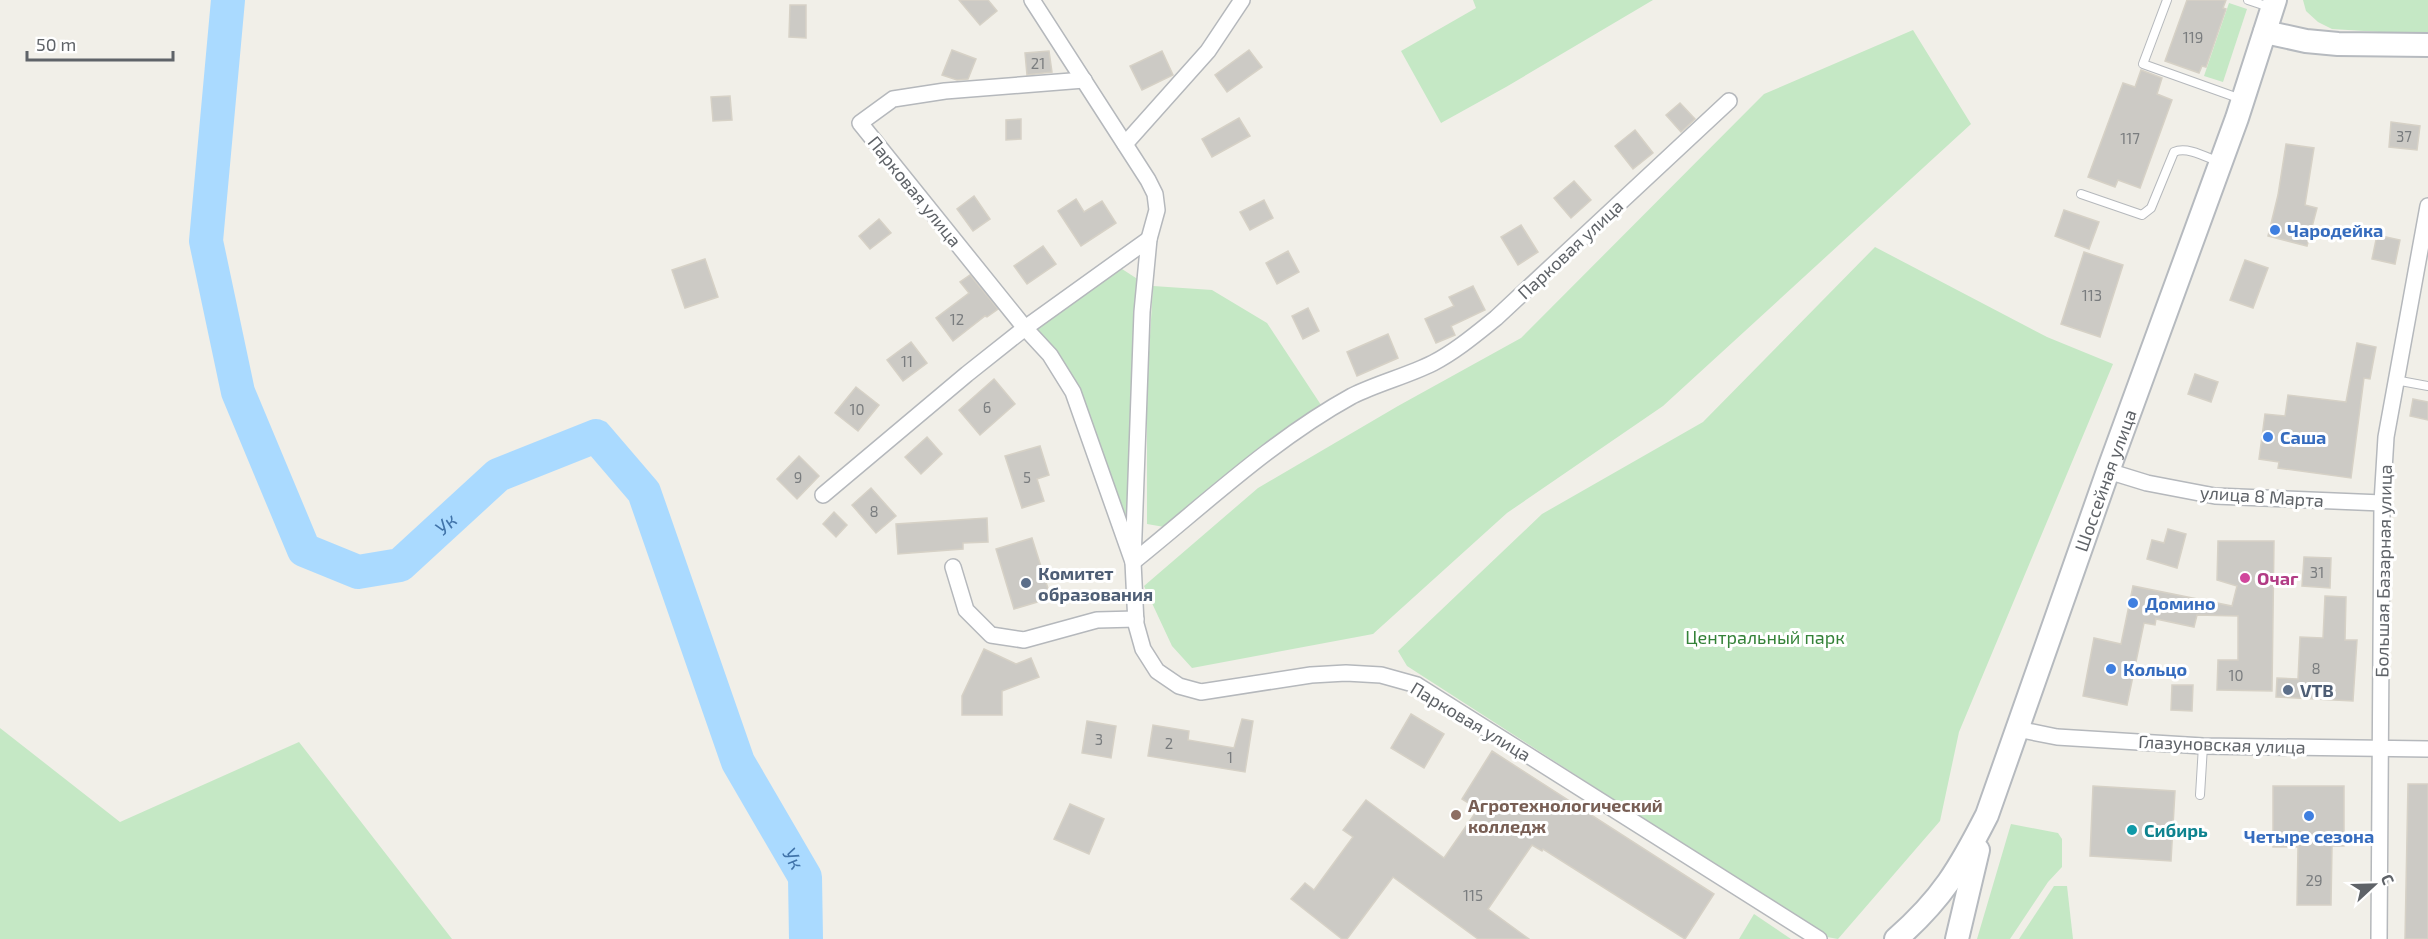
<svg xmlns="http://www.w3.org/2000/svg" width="2428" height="939" viewBox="0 0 2428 939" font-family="'Exo 2',sans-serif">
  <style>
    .green { fill: #c5e8c5 }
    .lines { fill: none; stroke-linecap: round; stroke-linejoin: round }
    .river { stroke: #aadaff; stroke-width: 34 }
    .building { fill: #cccac5; stroke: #d6d1c6; stroke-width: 1.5 }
    .lane-casing { stroke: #b5b8bc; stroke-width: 10 }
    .street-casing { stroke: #b5b8bc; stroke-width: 18 }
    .secondary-casing { stroke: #b6babf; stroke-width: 26 }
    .lane { stroke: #fff; stroke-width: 8 }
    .street { stroke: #fff; stroke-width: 15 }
    .secondary { stroke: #fff; stroke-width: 22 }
    .shop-dot { fill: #3f7fe0; stroke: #fff; stroke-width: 2 }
    .hotel-dot { fill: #d1479c; stroke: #fff; stroke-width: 2 }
    .service-dot { fill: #5c6f8a; stroke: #fff; stroke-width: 2 }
    .education-dot { fill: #8d6e63; stroke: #fff; stroke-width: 2 }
    .culture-dot { fill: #0f9aa8; stroke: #fff; stroke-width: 2 }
    .labels { text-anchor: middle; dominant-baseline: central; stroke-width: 6; stroke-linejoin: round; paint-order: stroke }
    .number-label { font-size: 15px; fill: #7a7d7f }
    .street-label { font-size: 18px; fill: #5f6368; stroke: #fff }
    .shop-label { font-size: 18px; font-weight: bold; fill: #366cbe; stroke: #fff; text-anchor: start }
    .service-label { font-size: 18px; font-weight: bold; fill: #4e5e75; stroke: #fff; text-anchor: start }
    .hotel-label { font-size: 18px; font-weight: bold; fill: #b23c85; stroke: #fff; text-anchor: start }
    .park-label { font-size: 18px; fill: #348238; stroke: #fff }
    .education-label { font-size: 18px; font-weight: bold; fill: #785e54; stroke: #fff; text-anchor: start }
    .culture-label { font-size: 18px; font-weight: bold; fill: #0d838f; stroke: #fff; text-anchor: start }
    .water-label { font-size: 20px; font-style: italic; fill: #4174aa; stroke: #fff }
  </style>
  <rect width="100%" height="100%" fill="#f1efe8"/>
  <g class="green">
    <polygon points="1473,0 1653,0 1506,87 1441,123 1401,51 1476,8"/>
    <polygon points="2303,0 2428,0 2428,35 2332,29 2318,22 2306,11"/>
    <polygon points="2229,3 2247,9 2223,82 2204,76"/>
    <polygon points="1913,30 1971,124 1663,406 1507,513 1373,634 1192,668 1172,646 1144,586 1258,488 1398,406 1521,338 1764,94"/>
    <polygon points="1875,247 2047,337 2113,364 1959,732 1940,821 1838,939 1827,937 1407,666 1398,651 1542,514 1703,422"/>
    <polygon points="1122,269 1139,280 1127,518 1100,453 1034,329"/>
    <polygon points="1153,286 1212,290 1267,323 1323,408 1259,448 1170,528 1147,524 1147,386"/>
    <polygon points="0,728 120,822 299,742 452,939 0,939"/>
    <polygon points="2011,824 2058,833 2062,839 2062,867 2048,882 2010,939 1977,939"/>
    <polygon points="2054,886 2067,886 2073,939 2019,939"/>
    <polygon points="1754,914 1791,939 1739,939"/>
  </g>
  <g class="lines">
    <path class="river" id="s1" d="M228,0L206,241L238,392L304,550L358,572L400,565L498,475L596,436L644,492L738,762L805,877L806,939"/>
  </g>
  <g class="building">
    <polygon points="959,0 988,0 997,11 980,25"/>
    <polygon points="2187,0 2226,0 2223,8 2226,9 2206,67 2202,66 2199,73 2165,61"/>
    <polygon points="790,5 806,5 806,38 789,37"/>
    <polygon points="952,50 976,59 968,79 957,80 942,75"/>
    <polygon points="1249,50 1262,67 1227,92 1215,75"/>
    <polygon points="1049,51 1052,72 1027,75 1025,53"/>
    <polygon points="1162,51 1173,75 1142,90 1130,66"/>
    <polygon points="2141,70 2162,78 2157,94 2172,100 2140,188 2118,180 2115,187 2088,177 2123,83 2135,87"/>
    <polygon points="730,96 732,120 713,121 711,97"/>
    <polygon points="1680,103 1695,119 1681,132 1666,115"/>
    <polygon points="1239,118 1250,136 1212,157 1202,139"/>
    <polygon points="1021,119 1021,139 1006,140 1006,120"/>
    <polygon points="2391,122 2420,126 2417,150 2389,147"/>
    <polygon points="1635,130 1653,153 1633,169 1615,146"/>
    <polygon points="2286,144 2314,148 2305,205 2317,208 2307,246 2268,236 2278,195"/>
    <polygon points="1574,181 1591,200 1571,218 1554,198"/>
    <polygon points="974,196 990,219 973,231 957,209"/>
    <polygon points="1076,199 1084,212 1102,201 1116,223 1081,246 1058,211"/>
    <polygon points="1264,200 1273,218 1250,230 1240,212"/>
    <polygon points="2064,210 2099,222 2089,249 2055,236"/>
    <polygon points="879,219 891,233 870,249 859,236"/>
    <polygon points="1521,225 1538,252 1518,265 1501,237"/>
    <polygon points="2377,235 2400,240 2395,264 2372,259"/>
    <polygon points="1043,246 1056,264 1027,284 1014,266"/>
    <polygon points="1288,251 1299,272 1277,284 1266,263"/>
    <polygon points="2084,252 2123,265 2100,337 2061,324"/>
    <polygon points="705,259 718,297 685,308 672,270"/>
    <polygon points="2245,260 2268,268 2253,308 2230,300"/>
    <polygon points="970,275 998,309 987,317 985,316 953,341 936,318 969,293 960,282"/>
    <polygon points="1473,286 1485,310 1451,326 1455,335 1436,343 1425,319 1454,306 1449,297"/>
    <polygon points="1308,308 1319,331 1303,339 1292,316"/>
    <polygon points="1388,334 1398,358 1357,376 1347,352"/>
    <polygon points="911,342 927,363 903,381 887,360"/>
    <polygon points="2357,343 2376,347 2370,379 2364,378 2351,478 2278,468 2279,462 2259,459 2265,414 2285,416 2288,395 2346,402"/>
    <polygon points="2195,374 2218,382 2211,402 2188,394"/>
    <polygon points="994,379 1015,404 980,435 959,410"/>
    <polygon points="856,387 879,405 858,431 835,413"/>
    <polygon points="2413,399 2428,402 2428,420 2410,416"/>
    <polygon points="927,437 942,454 921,474 905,457"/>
    <polygon points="1040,446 1049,475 1037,479 1044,501 1022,508 1005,456"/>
    <polygon points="799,456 819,476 797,499 777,479"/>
    <polygon points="871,488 896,516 876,533 852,505"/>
    <polygon points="834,512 847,525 836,537 823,524"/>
    <polygon points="987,518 988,542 963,543 963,549 898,554 896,524"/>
    <polygon points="2168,529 2186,534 2177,568 2147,559 2152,540 2164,543"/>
    <polygon points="1032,538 1051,598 1014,609 996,549"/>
    <polygon points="2218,541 2274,541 2272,691 2217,690 2218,660 2238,660 2238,616 2197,615 2194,627 2156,619 2155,625 2144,623 2127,705 2083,696 2094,638 2121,644 2133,586 2232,606 2237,586 2217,580"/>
    <polygon points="2304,557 2331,558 2330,588 2302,586"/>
    <polygon points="2325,596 2346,597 2345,640 2357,640 2353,701 2276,697 2277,678 2298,679 2300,637 2323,638"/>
    <polygon points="984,649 1016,664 1031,658 1039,677 1002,691 1002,715 962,715 962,696"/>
    <polygon points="2172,685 2193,685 2192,711 2171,710"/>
    <polygon points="1411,714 1444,734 1424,768 1391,748"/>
    <polygon points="1242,719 1253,721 1245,772 1148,756 1153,725 1189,731 1188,740 1234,748"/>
    <polygon points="1087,721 1116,726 1111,758 1082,753"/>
    <polygon points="1492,751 1714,894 1685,939 1543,849 1542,851 1532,845 1488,909 1529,939 1478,939 1393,877 1347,939 1342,939 1291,899 1305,883 1314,890 1353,837 1343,830 1366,800 1444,858 1478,809 1462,799"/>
    <polygon points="2408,784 2428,784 2428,939 2405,939"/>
    <polygon points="2093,786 2175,791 2171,861 2090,856"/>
    <polygon points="2273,786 2344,786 2344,846 2332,846 2331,905 2297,905 2298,847 2273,847"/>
    <polygon points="1070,804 1104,819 1089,854 1054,839"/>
  </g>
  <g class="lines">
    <defs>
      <g id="lane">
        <polyline points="2167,0 2143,64 2241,99"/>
        <polyline points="2248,0 2269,7"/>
        <path d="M2081,194L2142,215L2151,208L2174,152C2187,146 2206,157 2219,162"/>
        <polyline points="2395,380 2428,386"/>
        <polyline points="2200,795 2203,746"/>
      </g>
      <g id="street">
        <polyline points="1032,0 1148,180 1155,194 1157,210 1149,239 1142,312 1133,562 1136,624 1143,649 1157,671 1179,686 1201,692 1311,675 1346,673 1381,675 1417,685 1819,939"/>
        <path d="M1084,80L945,91L893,99L860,123L1025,328L1050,355L1073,392L1133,562C1204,505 1272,440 1352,396C1378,383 1407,376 1433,363C1456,351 1476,334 1496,318L1729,101"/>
        <polyline points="1125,144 1208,51 1242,0"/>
        <polyline points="2108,471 2147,483 2215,496 2382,503"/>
        <polyline points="823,495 967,374 1025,328 1149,239"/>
        <polyline points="953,567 966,610 991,635 1024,640 1097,620 1136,619"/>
        <polyline points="2017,729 2057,737 2203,746 2428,749"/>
        <polyline points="2379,939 2382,503 2386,437 2428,206"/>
      </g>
      <g id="secondary">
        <polyline points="2265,32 2306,41 2338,44 2428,45"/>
        <path id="s2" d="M1896,939C1942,899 1960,868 1987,815L2108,471L2237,118L2275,0"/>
        <polyline points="1957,939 1978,850"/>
      </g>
    </defs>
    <use href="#lane" class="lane-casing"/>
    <use href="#street" class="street-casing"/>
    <use href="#secondary" class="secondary-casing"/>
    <use href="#lane" class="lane"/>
    <use href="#street" class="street"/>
    <use href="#secondary" class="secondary"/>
  </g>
  <g class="shop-dot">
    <circle cx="2275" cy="230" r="6"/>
    <circle cx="2268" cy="437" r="6"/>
    <circle cx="2133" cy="603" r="6"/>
    <circle cx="2111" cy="669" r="6"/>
    <circle cx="2309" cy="816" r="6"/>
  </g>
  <circle class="hotel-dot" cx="2245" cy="578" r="6"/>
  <g class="service-dot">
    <circle cx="1026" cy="583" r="6"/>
    <circle cx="2288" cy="690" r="6"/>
  </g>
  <circle class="education-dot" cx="1456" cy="815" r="6"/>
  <circle class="culture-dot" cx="2132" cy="830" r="6"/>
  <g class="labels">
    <g class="number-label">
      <text x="2193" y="37">119</text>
      <text x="1038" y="63">21</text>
      <text x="2404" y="136">37</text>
      <text x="2130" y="138">117</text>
      <text x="2092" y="295">113</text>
      <text x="957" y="319">12</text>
      <text x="907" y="361">11</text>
      <text x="987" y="407">6</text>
      <text x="857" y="409">10</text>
      <text x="798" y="477">9</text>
      <text x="1027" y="477">5</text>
      <text x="874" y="511">8</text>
      <text x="2317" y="572">31</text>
      <text x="2316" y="668">8</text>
      <text x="2236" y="675">10</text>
      <text x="1099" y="739">3</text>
      <text x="1169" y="743">2</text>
      <text x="1230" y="757">1</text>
      <text x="2314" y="880">29</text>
      <text x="1473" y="895">115</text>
    </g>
    <g class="street-label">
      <text transform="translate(915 191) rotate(51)">Парковая улица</text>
      <text transform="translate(1570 249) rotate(-43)">Парковая улица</text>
      <text stroke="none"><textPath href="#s2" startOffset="510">Шоссейная улица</textPath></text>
      <text transform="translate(2262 496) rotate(4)">улица 8 Марта</text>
      <text transform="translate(2383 571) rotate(-89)">Большая Базарная улица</text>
      <text transform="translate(1471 721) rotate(31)">Парковая улица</text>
      <text transform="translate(2222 744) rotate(2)">Глазуновская улица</text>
    </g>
    <g class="shop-label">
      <text x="2287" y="230">Чародейка</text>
      <text x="2280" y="437">Саша</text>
      <text x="2145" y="603">Домино</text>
      <text x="2123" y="669">Кольцо</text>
      <text x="2309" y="836" text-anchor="middle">Четыре сезона</text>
    </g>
    <g class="service-label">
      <text x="1038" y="573">Комитет<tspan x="1038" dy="21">образования</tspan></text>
      <text x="2300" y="690">VTB</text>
    </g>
    <g class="hotel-label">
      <text x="2257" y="578">Очаг</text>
    </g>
    <g class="park-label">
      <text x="1765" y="637">Центральный парк</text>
    </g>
    <g class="education-label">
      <text x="1468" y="805">Агротехнологический<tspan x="1468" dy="21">колледж</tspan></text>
    </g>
    <g class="culture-label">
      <text x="2144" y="830">Сибирь</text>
    </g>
    <g class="water-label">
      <text stroke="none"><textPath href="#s1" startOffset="730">Ук</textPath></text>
      <text stroke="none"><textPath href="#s1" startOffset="1378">Ук</textPath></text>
    </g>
  </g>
  <g transform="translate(2374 885) rotate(68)" stroke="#ffffff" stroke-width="4.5" paint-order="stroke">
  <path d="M0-4.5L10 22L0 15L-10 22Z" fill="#5f6368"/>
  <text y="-9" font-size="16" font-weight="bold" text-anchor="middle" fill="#5f6368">С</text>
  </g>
  <path d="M27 51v9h146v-9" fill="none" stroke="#5f6368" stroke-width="3"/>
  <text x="36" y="51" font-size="18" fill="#5f6368" stroke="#ffffff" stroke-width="4.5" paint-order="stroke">50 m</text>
</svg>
